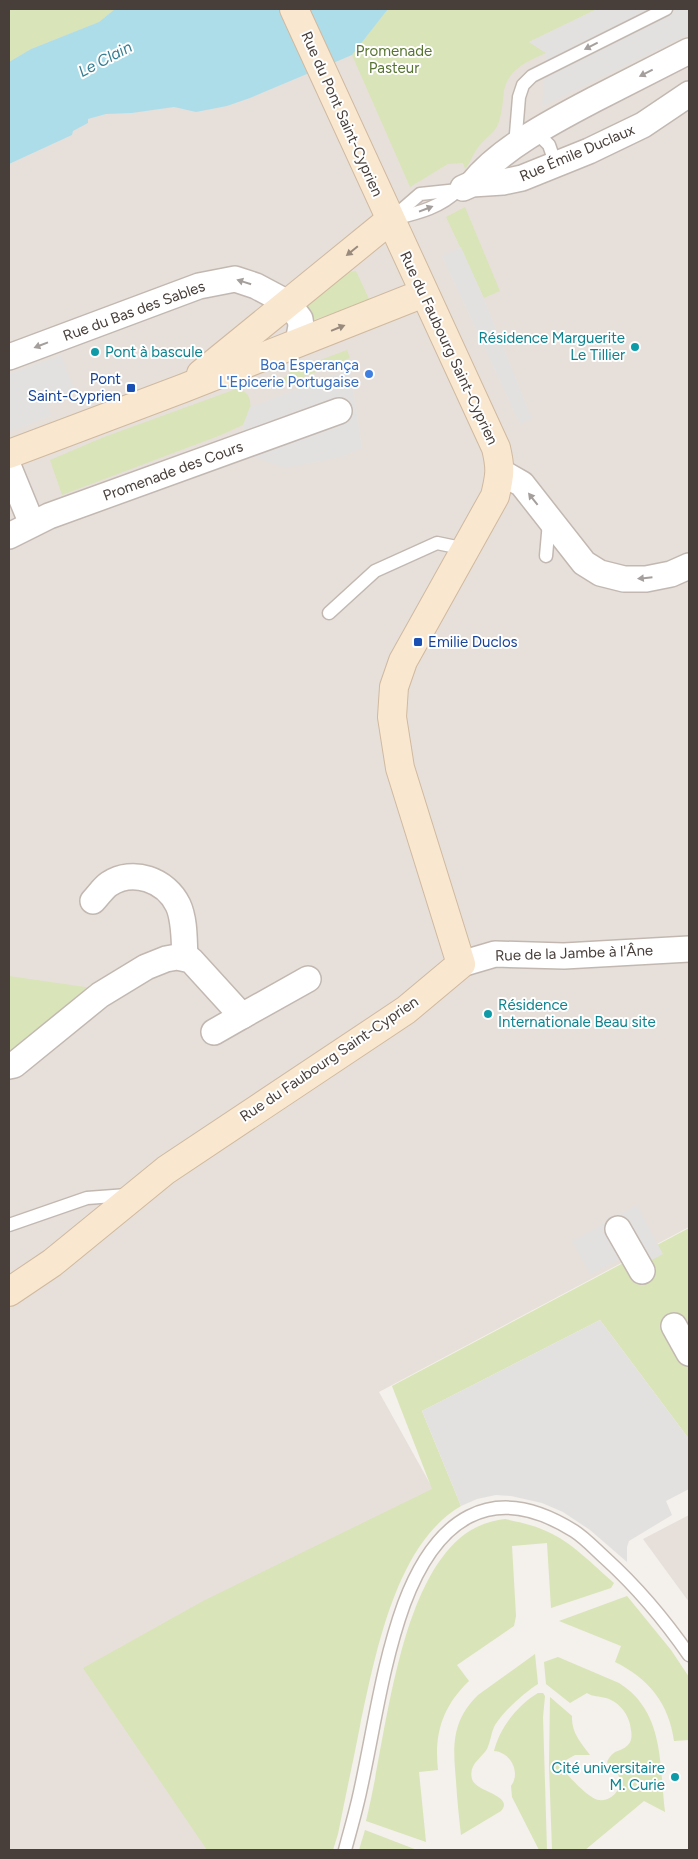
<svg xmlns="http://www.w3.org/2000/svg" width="698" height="1859" viewBox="0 0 698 1859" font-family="Figtree,sans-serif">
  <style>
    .residential { fill: #e7e0da }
    .green { fill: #d9e4b8 }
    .parking { fill: #e3e1df }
    .water { fill: #aeddea }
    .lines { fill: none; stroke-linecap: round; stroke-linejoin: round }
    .lane-casing { stroke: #c2b8b1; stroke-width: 15 }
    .street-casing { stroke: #c2b8b1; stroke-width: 28 }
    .secondary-casing { stroke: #cfb99f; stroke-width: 30 }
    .lane { stroke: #fff; stroke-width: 12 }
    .street { stroke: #fff; stroke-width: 25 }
    .secondary { stroke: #fae7cf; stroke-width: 28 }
    .oneway { fill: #a49f9c }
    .oneway2 { fill: #988b7d }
    .culture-dot { fill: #0f9aa8; stroke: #fff; stroke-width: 2 }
    .shop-dot { fill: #3f7fe0; stroke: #fff; stroke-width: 2 }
    .transit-dot { fill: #1a4fb4; stroke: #fff; stroke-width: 2 }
    .labels { text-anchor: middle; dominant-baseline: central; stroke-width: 4; stroke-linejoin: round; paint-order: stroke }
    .park-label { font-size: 15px; fill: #587432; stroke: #fff }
    .street-label { font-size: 15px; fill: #483f3a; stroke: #fff }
    .culture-label { font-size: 15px; fill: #0d838f; stroke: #fff; text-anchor: end }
    .shop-label { font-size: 15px; fill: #366cbe; stroke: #fff; text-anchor: end }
    .transit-label { font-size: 15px; fill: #164399; stroke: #fff; text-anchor: end }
    .water-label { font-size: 16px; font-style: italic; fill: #367e93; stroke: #fff }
  </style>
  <rect width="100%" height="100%" fill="#f4f0eb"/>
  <g class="residential">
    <polygon points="9,9 689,9 689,1227 379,1392 433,1489 214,1850 9,1850"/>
    <polygon points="689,1515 689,1602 643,1539"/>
  </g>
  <g class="green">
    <polygon points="9,9 115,9 99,22 31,49 9,62"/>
    <path d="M388,9H597L529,42L546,53C528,61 508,69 504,91C503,101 502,112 499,122C495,134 483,139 477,149C472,156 471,162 465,169L463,163L448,164L410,187L352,55Z"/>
    <polygon points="465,207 500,291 484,298 446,217"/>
    <polygon points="356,271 370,301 310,321 301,304 343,273"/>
    <polygon points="347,350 350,358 309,375 275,387 291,371"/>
    <path d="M236,389C253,391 250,404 251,418L243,425L221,435L62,495L50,460L104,437Z"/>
    <polygon points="9,976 92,988 75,998 52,1023 9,1059"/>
    <path d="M689,1228V1439L600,1320L422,1411L461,1506C395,1544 375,1657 360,1726C353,1762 345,1798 338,1834L333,1850H207L83,1668L203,1601L432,1489L392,1386Z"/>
    <path d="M505,1519C519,1522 533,1525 546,1531C572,1542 593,1565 614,1583L611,1588L551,1608L547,1543L512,1546L516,1616L514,1626L457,1665L469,1681C442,1707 434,1734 438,1770L419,1772L426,1842L366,1821C386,1742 396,1593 460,1538C472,1527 489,1521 505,1519Z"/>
    <path d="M627,1596L671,1650L689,1677V1740L674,1741C669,1703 648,1678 615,1662L621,1646L559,1621Z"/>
    <path d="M535,1654L538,1684C525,1692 501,1713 494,1727C491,1734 490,1743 487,1749C482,1758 468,1764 472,1779C475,1792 515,1795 501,1811L461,1835C459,1817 457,1799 456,1781C453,1746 451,1722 478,1695Z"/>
    <path d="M558,1657L619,1683C665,1712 659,1764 665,1812L644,1801L585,1850H552L549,1765L550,1697L572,1716C571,1732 581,1743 590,1755H575L566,1760V1773C572,1780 590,1799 599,1800C613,1802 624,1787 618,1774C615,1769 610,1767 607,1762C614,1748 620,1753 628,1745C632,1741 632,1735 631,1730C630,1716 620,1702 606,1698C599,1696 593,1697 587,1693L570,1703L546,1684L544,1662Z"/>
    <path d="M538,1693H543L545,1696L543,1717L547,1850H539L512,1797L511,1786C521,1773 511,1752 494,1751C500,1727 518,1705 538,1693Z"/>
    <polygon points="365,1830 417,1850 359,1850"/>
  </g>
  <g class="parking">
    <polygon points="597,9 689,9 689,34 542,107 546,53 529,42"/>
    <polygon points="461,247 484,299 532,419 520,424 442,256"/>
    <polygon points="61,355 75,391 47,399 51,416 9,432 9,374"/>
    <polygon points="350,369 362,448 342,457 285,468 251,456 243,425 250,407"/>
    <polygon points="637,1205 663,1254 628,1273 620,1259 591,1275 572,1241"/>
    <polygon points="600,1320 689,1439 689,1489 666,1501 672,1515 629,1541 627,1547 627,1562 590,1530 563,1512 542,1503 511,1496 496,1495 477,1499 461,1506 422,1411"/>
  </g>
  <polygon class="water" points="115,9 388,9 352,55 250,98 227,106 196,112 174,107 132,113 106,114 88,119 88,123 73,131 72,135 9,164 9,62 31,49 99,22"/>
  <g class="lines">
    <defs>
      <g id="lane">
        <polyline points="536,132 549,145 556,165"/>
        <polyline points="515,146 519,97 523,85 532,76 666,9"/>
        <path d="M393,219C417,213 440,208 458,190"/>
        <polyline points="390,220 420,194 458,190"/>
        <polyline points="546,556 549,522"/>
        <polyline points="329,613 375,571 437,543 466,549"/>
        <polyline points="9,1225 87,1198 127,1195"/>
        <path d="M345,1850C350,1831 356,1811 360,1792C374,1729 382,1665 404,1604C435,1521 490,1478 574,1531C585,1538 595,1549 605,1558C637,1587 664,1619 689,1655"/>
      </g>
      <g id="street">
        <path d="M472,184C500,148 557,119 597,98C628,82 659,66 689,51"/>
        <polyline points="463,188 472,184 503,182 522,178 589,151 643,125 689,94"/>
        <polyline points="9,357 199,286 235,279 256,286 288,303 300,319 301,326 298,343"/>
        <polyline points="9,468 32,524"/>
        <polyline points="501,472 522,484 584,563 600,573 624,579 646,579 671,574 689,566"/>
        <polyline points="9,536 49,516 339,411"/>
        <path d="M93,901C98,896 103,888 109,884C133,868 166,880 178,905C185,920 184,941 185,958"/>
        <polyline points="461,964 495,954 564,956 689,949"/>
        <polyline points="214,1032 242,1016"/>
        <polyline points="9,1066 14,1065 100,995 146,967 166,959 177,957 191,960 242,1016 308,979"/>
        <polyline points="618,1229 642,1271"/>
        <polyline points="674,1326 689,1353"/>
      </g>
      <g id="secondary">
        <polyline points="201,374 390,220"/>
        <polyline points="9,454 184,388 424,293"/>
        <path d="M9,1292L52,1263L166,1170L406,1010L461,964L400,768L392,717L394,687L403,661L495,496C500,475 501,469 496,448L294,9"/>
      </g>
    </defs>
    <use href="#lane" class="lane-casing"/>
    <use href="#street" class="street-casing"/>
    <use href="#secondary" class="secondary-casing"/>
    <use href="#lane" class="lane"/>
    <use href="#street" class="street"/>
    <use href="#secondary" class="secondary"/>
  </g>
  <defs><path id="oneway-solid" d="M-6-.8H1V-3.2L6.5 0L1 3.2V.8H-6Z" transform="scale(1.25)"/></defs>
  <g class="oneway">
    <use href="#oneway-solid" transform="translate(591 46) rotate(153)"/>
    <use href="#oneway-solid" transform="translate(646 73) rotate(153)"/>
    <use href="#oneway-solid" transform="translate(426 209) rotate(-21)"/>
    <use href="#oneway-solid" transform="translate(244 282) rotate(-162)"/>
    <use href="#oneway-solid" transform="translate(41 345) rotate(159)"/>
    <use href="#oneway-solid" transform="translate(533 499) rotate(-128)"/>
    <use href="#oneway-solid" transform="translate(645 578) rotate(174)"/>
  </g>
  <g class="oneway2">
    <use href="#oneway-solid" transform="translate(352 251) rotate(141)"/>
    <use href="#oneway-solid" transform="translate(338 328) rotate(-22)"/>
  </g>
  <g class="culture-dot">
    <circle cx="635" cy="347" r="5"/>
    <circle cx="95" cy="352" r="5"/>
    <circle cx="488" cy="1014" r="5"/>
    <circle cx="675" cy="1777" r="5"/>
  </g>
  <circle class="shop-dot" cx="369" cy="374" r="5"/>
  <g class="transit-dot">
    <rect x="126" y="383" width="10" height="10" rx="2.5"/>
    <rect x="413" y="637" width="10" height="10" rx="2.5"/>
  </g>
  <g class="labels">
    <g class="park-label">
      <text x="394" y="51">Promenade<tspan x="394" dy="17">Pasteur</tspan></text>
    </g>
    <g class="street-label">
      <text transform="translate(342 114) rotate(66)">Rue du Pont Saint-Cyprien</text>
      <text transform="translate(577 153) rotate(-23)">Rue Émile Duclaux</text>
      <text transform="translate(134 311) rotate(-20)">Rue du Bas des Sables</text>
      <text transform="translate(449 348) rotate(65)">Rue du Faubourg Saint-Cyprien</text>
      <text transform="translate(173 471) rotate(-20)">Promenade des Cours</text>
      <text transform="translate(574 953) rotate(-2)">Rue de la Jambe à l'Âne</text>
      <text transform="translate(329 1059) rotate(-34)">Rue du Faubourg Saint-Cyprien</text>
    </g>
    <g class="culture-label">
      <text x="625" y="338">Résidence Marguerite<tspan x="625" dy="17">Le Tillier</tspan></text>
      <text x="105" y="352" text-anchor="start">Pont à bascule</text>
      <text x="498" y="1005" text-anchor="start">Résidence<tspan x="498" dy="17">Internationale Beau site</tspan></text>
      <text x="665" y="1768">Cité universitaire<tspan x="665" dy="17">M. Curie</tspan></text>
    </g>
    <g class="shop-label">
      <text x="359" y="365">Boa Esperança<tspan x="359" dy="17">L'Epicerie Portugaise</tspan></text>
    </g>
    <g class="transit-label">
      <text x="121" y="379">Pont<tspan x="121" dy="17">Saint-Cyprien</tspan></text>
      <text x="428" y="642" text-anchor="start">Emilie Duclos</text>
    </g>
    <g class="water-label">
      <text transform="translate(105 59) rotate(-28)">Le Clain</text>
    </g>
  </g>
  <rect width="698" height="1859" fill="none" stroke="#483f3a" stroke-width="20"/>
</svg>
